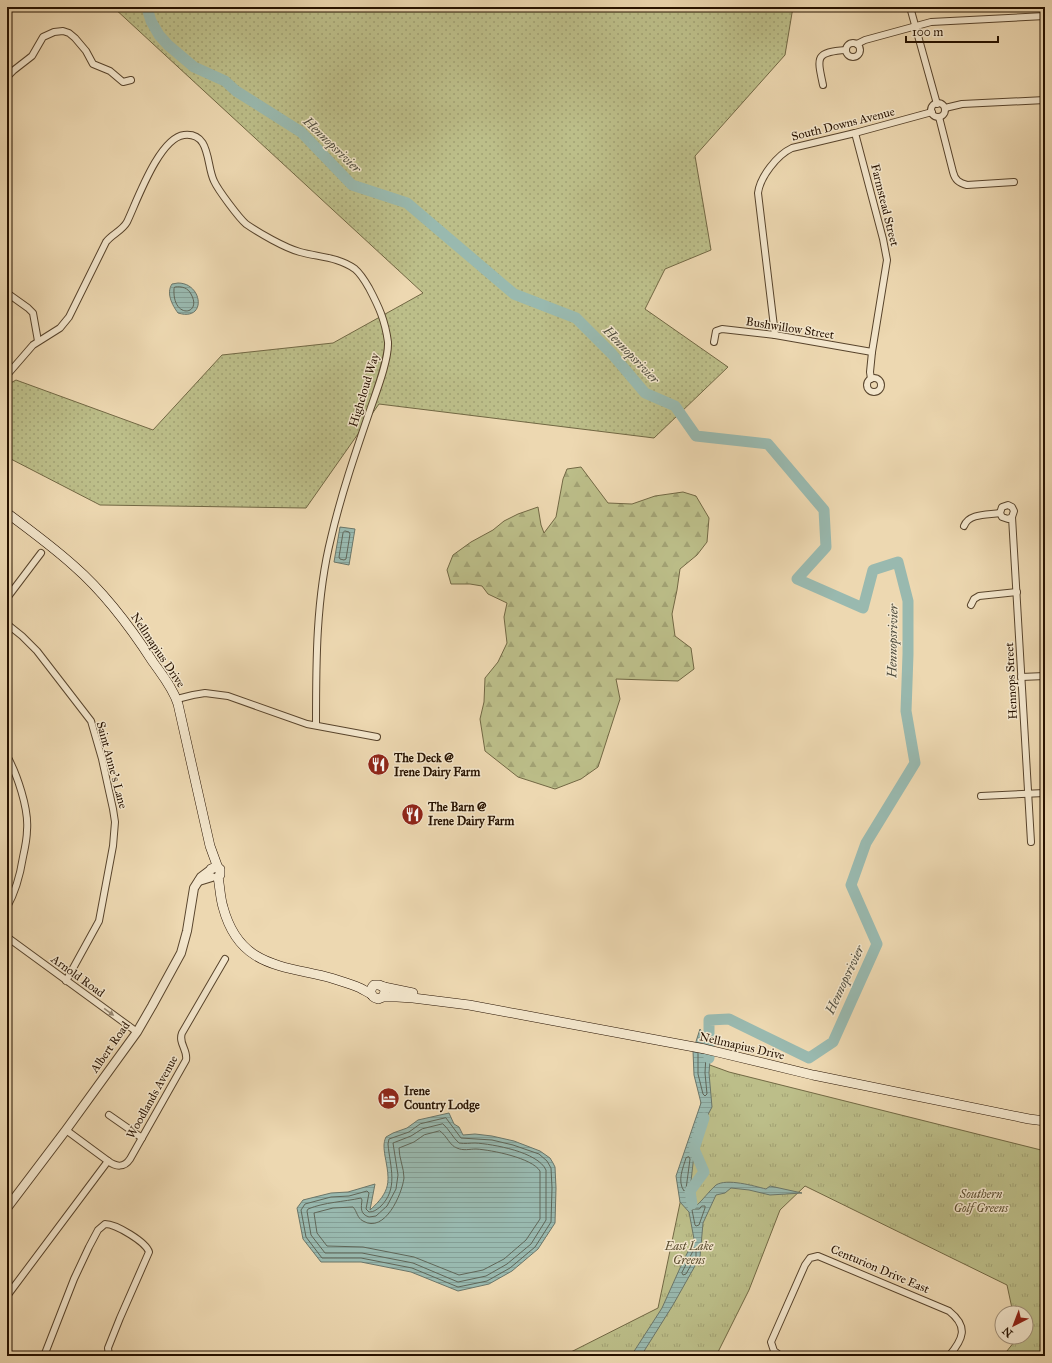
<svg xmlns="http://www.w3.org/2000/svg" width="1052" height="1363" viewBox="0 0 1052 1363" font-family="'IM FELL Great Primer',serif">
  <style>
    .grass { fill: url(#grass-dots); stroke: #726844 }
    .forest { fill: url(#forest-firs); stroke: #726844 }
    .park { fill: url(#park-tufts); stroke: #726844 }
    .water { fill: url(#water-rules); stroke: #6b7669 }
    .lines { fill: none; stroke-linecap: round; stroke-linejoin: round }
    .shore { stroke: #606658; stroke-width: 1 }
    .river { stroke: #99b9af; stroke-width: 11 }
    .minor-casing { stroke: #58442c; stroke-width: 8 }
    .tertiary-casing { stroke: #58442c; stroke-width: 10 }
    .secondary-casing { stroke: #271200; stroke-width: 10 }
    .minor { stroke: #f3e6cc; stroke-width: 6 }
    .tertiary { stroke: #f3e6cc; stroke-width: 8 }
    .secondary { stroke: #f3e6cc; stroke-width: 9 }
    .oneway { fill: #978770 }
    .labels { text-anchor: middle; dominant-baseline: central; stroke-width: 3; stroke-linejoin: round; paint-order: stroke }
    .street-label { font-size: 12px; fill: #271200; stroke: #f3e6cc }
    .poi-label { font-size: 12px; font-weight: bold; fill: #271200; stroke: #f3e6cc; text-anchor: start }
    .park-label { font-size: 12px; font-style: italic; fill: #5b4e30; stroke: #f3e6cc }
    .water-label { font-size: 13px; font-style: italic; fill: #4f4c3d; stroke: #f3e6cc }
  </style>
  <defs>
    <pattern id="grass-dots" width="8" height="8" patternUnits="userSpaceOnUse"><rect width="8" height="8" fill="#bcbe89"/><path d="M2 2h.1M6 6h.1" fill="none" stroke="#a2a274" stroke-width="1.8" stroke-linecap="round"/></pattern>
    <pattern id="forest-firs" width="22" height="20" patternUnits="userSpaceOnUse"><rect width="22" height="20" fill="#bcbe89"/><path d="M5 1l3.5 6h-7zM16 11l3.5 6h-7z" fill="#a2a274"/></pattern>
    <pattern id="park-tufts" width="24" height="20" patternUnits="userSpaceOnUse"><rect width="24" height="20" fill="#bcbe89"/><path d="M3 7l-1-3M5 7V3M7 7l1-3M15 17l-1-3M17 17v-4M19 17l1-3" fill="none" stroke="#a2a274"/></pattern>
    <pattern id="water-rules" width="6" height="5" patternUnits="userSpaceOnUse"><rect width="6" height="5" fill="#99b9af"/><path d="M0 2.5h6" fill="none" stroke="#849e95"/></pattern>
  </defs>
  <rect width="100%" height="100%" fill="#edd8b1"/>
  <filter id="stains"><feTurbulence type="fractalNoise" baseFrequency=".005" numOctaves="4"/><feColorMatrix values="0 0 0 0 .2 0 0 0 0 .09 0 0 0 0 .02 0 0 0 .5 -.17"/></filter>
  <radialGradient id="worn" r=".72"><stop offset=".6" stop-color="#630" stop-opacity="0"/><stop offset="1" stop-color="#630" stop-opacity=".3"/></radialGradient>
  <polygon class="grass" points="113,7 793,7 785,55 695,156 711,250 665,269 645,309 728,367 654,438 379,404 306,508 100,505 7,457 7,385 16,380 153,430 222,355 333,343 423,293"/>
  <polygon class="forest" points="581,467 608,503 632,504 655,496 683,492 696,496 709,518 707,542 697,555 680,569 677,590 672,614 675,636 691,648 694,669 678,681 616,679 620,699 598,767 581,779 555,789 518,777 485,751 480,719 484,702 485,678 498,662 507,643 504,617 507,603 488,594 482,586 470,584 451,584 447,570 453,555 471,542 493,530 504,521 518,514 538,507 541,525 544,533 556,517 563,479 567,469"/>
  <polygon class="park" points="707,1064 729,1072 1045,1151 1045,1356 1003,1356 1018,1337 1026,1337 1026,1313 1013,1313 1007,1285 805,1186 780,1210 749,1290 716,1356 563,1356 658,1308 701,1103"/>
  <g class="water">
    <path d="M178,283C203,283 207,322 178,313C172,305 166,293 172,284Z"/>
    <polygon points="340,527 355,529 349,565 334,562"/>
    <path d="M700,1029L711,1047L709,1073L712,1107L702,1126L695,1146L690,1190L696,1206C703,1200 709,1191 716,1185C727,1178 754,1186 766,1189L770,1186L802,1193L770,1195L749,1190L731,1188L725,1193L716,1195L703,1223L700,1257L673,1305L641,1356H631L662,1308L680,1268L694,1239L689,1212L680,1202L676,1176L701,1103L694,1075L693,1051Z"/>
    <path d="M449,1113L454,1124L459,1127L463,1135L475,1134L492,1136L514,1141L540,1151L550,1158L553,1163L555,1167L556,1188L555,1223L538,1249L512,1271L489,1284L458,1291L411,1272L361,1262H321L303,1239L297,1208L303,1200L331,1193L348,1192L375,1184L370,1210C391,1191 390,1182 385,1156C384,1149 383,1143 386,1137L393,1133L407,1128L418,1120Z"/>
  </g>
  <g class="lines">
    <g class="shore">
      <path d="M175,287C182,286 188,288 191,294C203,315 172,320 174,289Z"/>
      <polygon points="345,531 349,532 350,534 346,559 344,560 340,559 339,557 343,533"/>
      <polyline points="698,1053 698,1074 703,1094 705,1096 707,1094 705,1073 706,1055"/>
      <path d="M446,1118L461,1138L492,1140L513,1145L539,1154L547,1161L551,1168L552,1188L551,1222L535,1247L510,1268L487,1281L458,1287L412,1268L361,1258H322L306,1237L301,1210L305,1204L331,1197L349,1196L367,1191L369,1193L366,1209L369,1212C374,1212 376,1210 380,1207C399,1189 390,1167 388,1144L389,1139L409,1132L420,1124Z"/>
      <path d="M443,1124C449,1129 453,1138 459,1143C465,1144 470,1143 475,1143C493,1144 538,1152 546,1170V1220L531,1244L507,1264L486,1276L458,1282L413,1263L362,1253H325L311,1235L307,1211L308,1209C325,1202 343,1202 361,1198L362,1200C361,1208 360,1214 369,1217L376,1216L387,1206L396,1189L398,1175L393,1143L411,1136L422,1129Z"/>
      <path d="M440,1131C447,1136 450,1146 457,1148C463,1151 470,1149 476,1149C492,1150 532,1158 540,1171V1219L526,1240L504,1259L483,1270L459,1275L414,1257L363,1247L327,1246L317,1233L314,1213L333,1208L353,1207C357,1211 357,1218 363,1221C385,1234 402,1194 404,1178C404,1168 399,1158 399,1148L414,1142L424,1135Z"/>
      <path d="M689,1157L690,1159L686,1189L684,1191C677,1181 683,1168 686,1158Z"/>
      <polygon points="702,1206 705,1206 705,1208 699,1225 696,1226 695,1225 692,1210 694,1209 699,1209"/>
      <polygon points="694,1250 696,1251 696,1256 686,1274 683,1275 682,1273"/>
    </g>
    <g class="river">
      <polyline points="149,7 147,8 151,21 159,35 168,45 194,67 225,81 236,91 301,132 352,185 407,203 514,294 576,318 612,354 645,393 675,406 696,436 768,444 824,510 826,547 797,579 863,608 873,570 898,562 908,601 908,654 906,711 915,763 866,843 851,885 877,944 833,1042 809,1058 729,1019 709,1020 709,1058"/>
      <polyline points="692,1204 690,1191 704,1172 694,1149 704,1118"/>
    </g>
    <defs>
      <g id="minor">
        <polyline points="910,7 937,104"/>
        <circle cx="853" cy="50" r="7"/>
        <polyline points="857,44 865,40 931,22 1045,16"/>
        <polyline points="7,77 14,70 32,56 43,37 54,32 63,31 69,33 75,38 86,51 93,64 110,71 123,82 131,80"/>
        <path d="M823,85C817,57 815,52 846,50"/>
        <circle cx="938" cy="110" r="7"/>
        <polyline points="945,108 962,104 1045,100"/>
        <path d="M939,117L953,172C955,180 959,183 967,185L1014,182"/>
        <polyline points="855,133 883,239 887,260 872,352 870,372 871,379"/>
        <polyline points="7,293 28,308 33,313 38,341"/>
        <path d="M775,335L758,193C760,177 777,155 792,148L855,133L932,112"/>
        <polyline points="714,342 716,331 722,329 775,335 872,352"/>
        <path d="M7,375L33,345L60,328L69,317L106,242C112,234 122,231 127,222C137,201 159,138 184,135C211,132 206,165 214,181C218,190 239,218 246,224C259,233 285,248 300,252C318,257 339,257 355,269C361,274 365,281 369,288C379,307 385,320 388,342C389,360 375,395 369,413C355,454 341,495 331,538C316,598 316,662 316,725"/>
        <circle cx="874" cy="385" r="7"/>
        <polyline points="1012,517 1008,519 1002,517 1000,513 1002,507 1008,505 1012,507 1014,511 1012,517 1031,842"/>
        <path d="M964,526C969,513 988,515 1000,513"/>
        <polyline points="7,598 41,553"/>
        <polyline points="971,605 974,599 979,596 1017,592"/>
        <polyline points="7,624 22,636 37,651 91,721 102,759 113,809 115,822 113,846 99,921 66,981"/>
        <polyline points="1021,677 1045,676"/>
        <polyline points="177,699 193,695 205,693 228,696 307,724 377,737"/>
        <path d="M7,756C17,774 29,809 27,830C27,839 25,848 23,857C20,876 16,891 7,907"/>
        <polyline points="981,796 1045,793"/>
        <polyline points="7,937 137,1032"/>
        <polyline points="109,1115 142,1138"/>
        <polyline points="66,1130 108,1161"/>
        <path d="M7,1296L108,1161C116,1167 124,1168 130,1159L186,1060C188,1050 178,1043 182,1033L225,959"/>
        <path d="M44,1356L74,1279L89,1247L98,1230L105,1224C116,1224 146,1242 149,1252L120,1318L108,1348L109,1356"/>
        <path d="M781,1356L774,1351L771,1342L805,1265L810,1258L818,1256L949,1311C969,1327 963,1339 949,1356"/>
      </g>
      <g id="tertiary">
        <polyline points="199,881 212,877"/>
        <polyline points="7,1208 66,1130 137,1032 152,1006 181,953 187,931 194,888 201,877 209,871"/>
      </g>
      <g id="secondary">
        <path d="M7,513C30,530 53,547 74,566C105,593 131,628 153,662C162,675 173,688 178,704L210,846L218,868"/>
        <path d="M211,869L216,867L220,869V875L218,877C220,887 220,897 223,907C239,967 281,965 331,978C340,981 351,984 360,988C364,990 367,992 371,994"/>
        <polyline points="384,987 413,993"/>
        <path d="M383,997L385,992L384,987L379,985H374C369,990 370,997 378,999L383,997H397L413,998L469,1005L523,1015L705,1049L813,1075L1029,1119L1045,1121"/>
      </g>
    </defs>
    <use href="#minor" class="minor-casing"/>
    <use href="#tertiary" class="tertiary-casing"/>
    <use href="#secondary" class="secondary-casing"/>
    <use href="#minor" class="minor"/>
    <use href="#tertiary" class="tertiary"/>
    <use href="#secondary" class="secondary"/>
  </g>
  <defs><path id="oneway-solid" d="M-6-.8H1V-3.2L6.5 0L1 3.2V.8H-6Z"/></defs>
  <use class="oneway" href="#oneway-solid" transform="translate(109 1012) rotate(36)"/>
  <defs>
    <symbol id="restaurant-disc" viewBox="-11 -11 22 22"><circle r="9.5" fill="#8f2418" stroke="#f3e6cc"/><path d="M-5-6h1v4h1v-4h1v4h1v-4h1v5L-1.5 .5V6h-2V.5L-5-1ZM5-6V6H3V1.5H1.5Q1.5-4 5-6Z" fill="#fff"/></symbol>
    <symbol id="hotel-disc" viewBox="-11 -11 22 22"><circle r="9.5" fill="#8f2418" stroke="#f3e6cc"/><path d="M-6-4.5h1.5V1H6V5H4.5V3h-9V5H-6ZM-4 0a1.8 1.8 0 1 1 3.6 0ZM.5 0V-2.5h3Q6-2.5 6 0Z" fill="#fff"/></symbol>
  </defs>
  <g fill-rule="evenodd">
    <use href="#restaurant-disc" x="366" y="752" width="25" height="25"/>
    <use href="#restaurant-disc" x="400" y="802" width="25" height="25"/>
    <use href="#hotel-disc" x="376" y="1086" width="25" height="25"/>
  </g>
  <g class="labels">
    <g class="street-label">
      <text transform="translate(843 124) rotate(-14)">South Downs Avenue</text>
      <text transform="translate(885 205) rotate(76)">Farmstead Street</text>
      <text transform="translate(790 328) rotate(9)">Bushwillow Street</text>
      <text transform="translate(364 390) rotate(-73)">Highcloud Way</text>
      <text transform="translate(158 650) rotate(56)">Nellmapius Drive</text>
      <text transform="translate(1011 681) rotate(-93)">Hennops Street</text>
      <text transform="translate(112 765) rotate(75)">Saint Anne's Lane</text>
      <text transform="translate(78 976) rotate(36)">Arnold Road</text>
      <text transform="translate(742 1046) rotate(13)">Nellmapius Drive</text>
      <text transform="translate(110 1047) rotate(-55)">Albert Road</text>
      <text transform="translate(152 1097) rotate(-61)">Woodlands Avenue</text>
      <text transform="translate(880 1269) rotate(23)">Centurion Drive East</text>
    </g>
    <g class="poi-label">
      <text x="394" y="758">The Deck @<tspan x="394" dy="14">Irene Dairy Farm</tspan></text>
      <text x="428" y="807">The Barn @<tspan x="428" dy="14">Irene Dairy Farm</tspan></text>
      <text x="404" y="1091">Irene<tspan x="404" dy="14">Country Lodge</tspan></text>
    </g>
    <g class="park-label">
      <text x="981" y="1194">Southern<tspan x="981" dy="14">Golf Greens</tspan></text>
      <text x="689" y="1246">East Lake<tspan x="689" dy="14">Greens</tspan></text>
    </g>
    <g class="water-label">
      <text transform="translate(332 145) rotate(44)">Hennopsrivier</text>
      <text transform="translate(631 355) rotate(46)">Hennopsrivier</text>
      <text transform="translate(893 641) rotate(-89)">Hennopsrivier</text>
      <text transform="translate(845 980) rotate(-65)">Hennopsrivier</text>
    </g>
  </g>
  <rect width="1052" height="1363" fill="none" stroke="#edd8b1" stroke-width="24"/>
  <rect x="8" y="8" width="1036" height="1347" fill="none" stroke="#271200" stroke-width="2"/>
  <rect x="12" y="12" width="1028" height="1339" fill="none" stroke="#271200"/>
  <g transform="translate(1014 1325) rotate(222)"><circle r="19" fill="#f3e6cc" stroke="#a1917a"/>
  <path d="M0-3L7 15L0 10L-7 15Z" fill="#8f2418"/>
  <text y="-6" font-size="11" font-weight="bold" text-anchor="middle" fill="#271200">N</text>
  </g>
  <path d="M906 36v6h92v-6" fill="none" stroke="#271200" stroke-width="2"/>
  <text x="912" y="36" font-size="12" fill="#271200" stroke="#f3e6cc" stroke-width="3" paint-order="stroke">100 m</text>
  <rect width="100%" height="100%" filter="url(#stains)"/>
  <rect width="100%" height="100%" fill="url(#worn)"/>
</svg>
